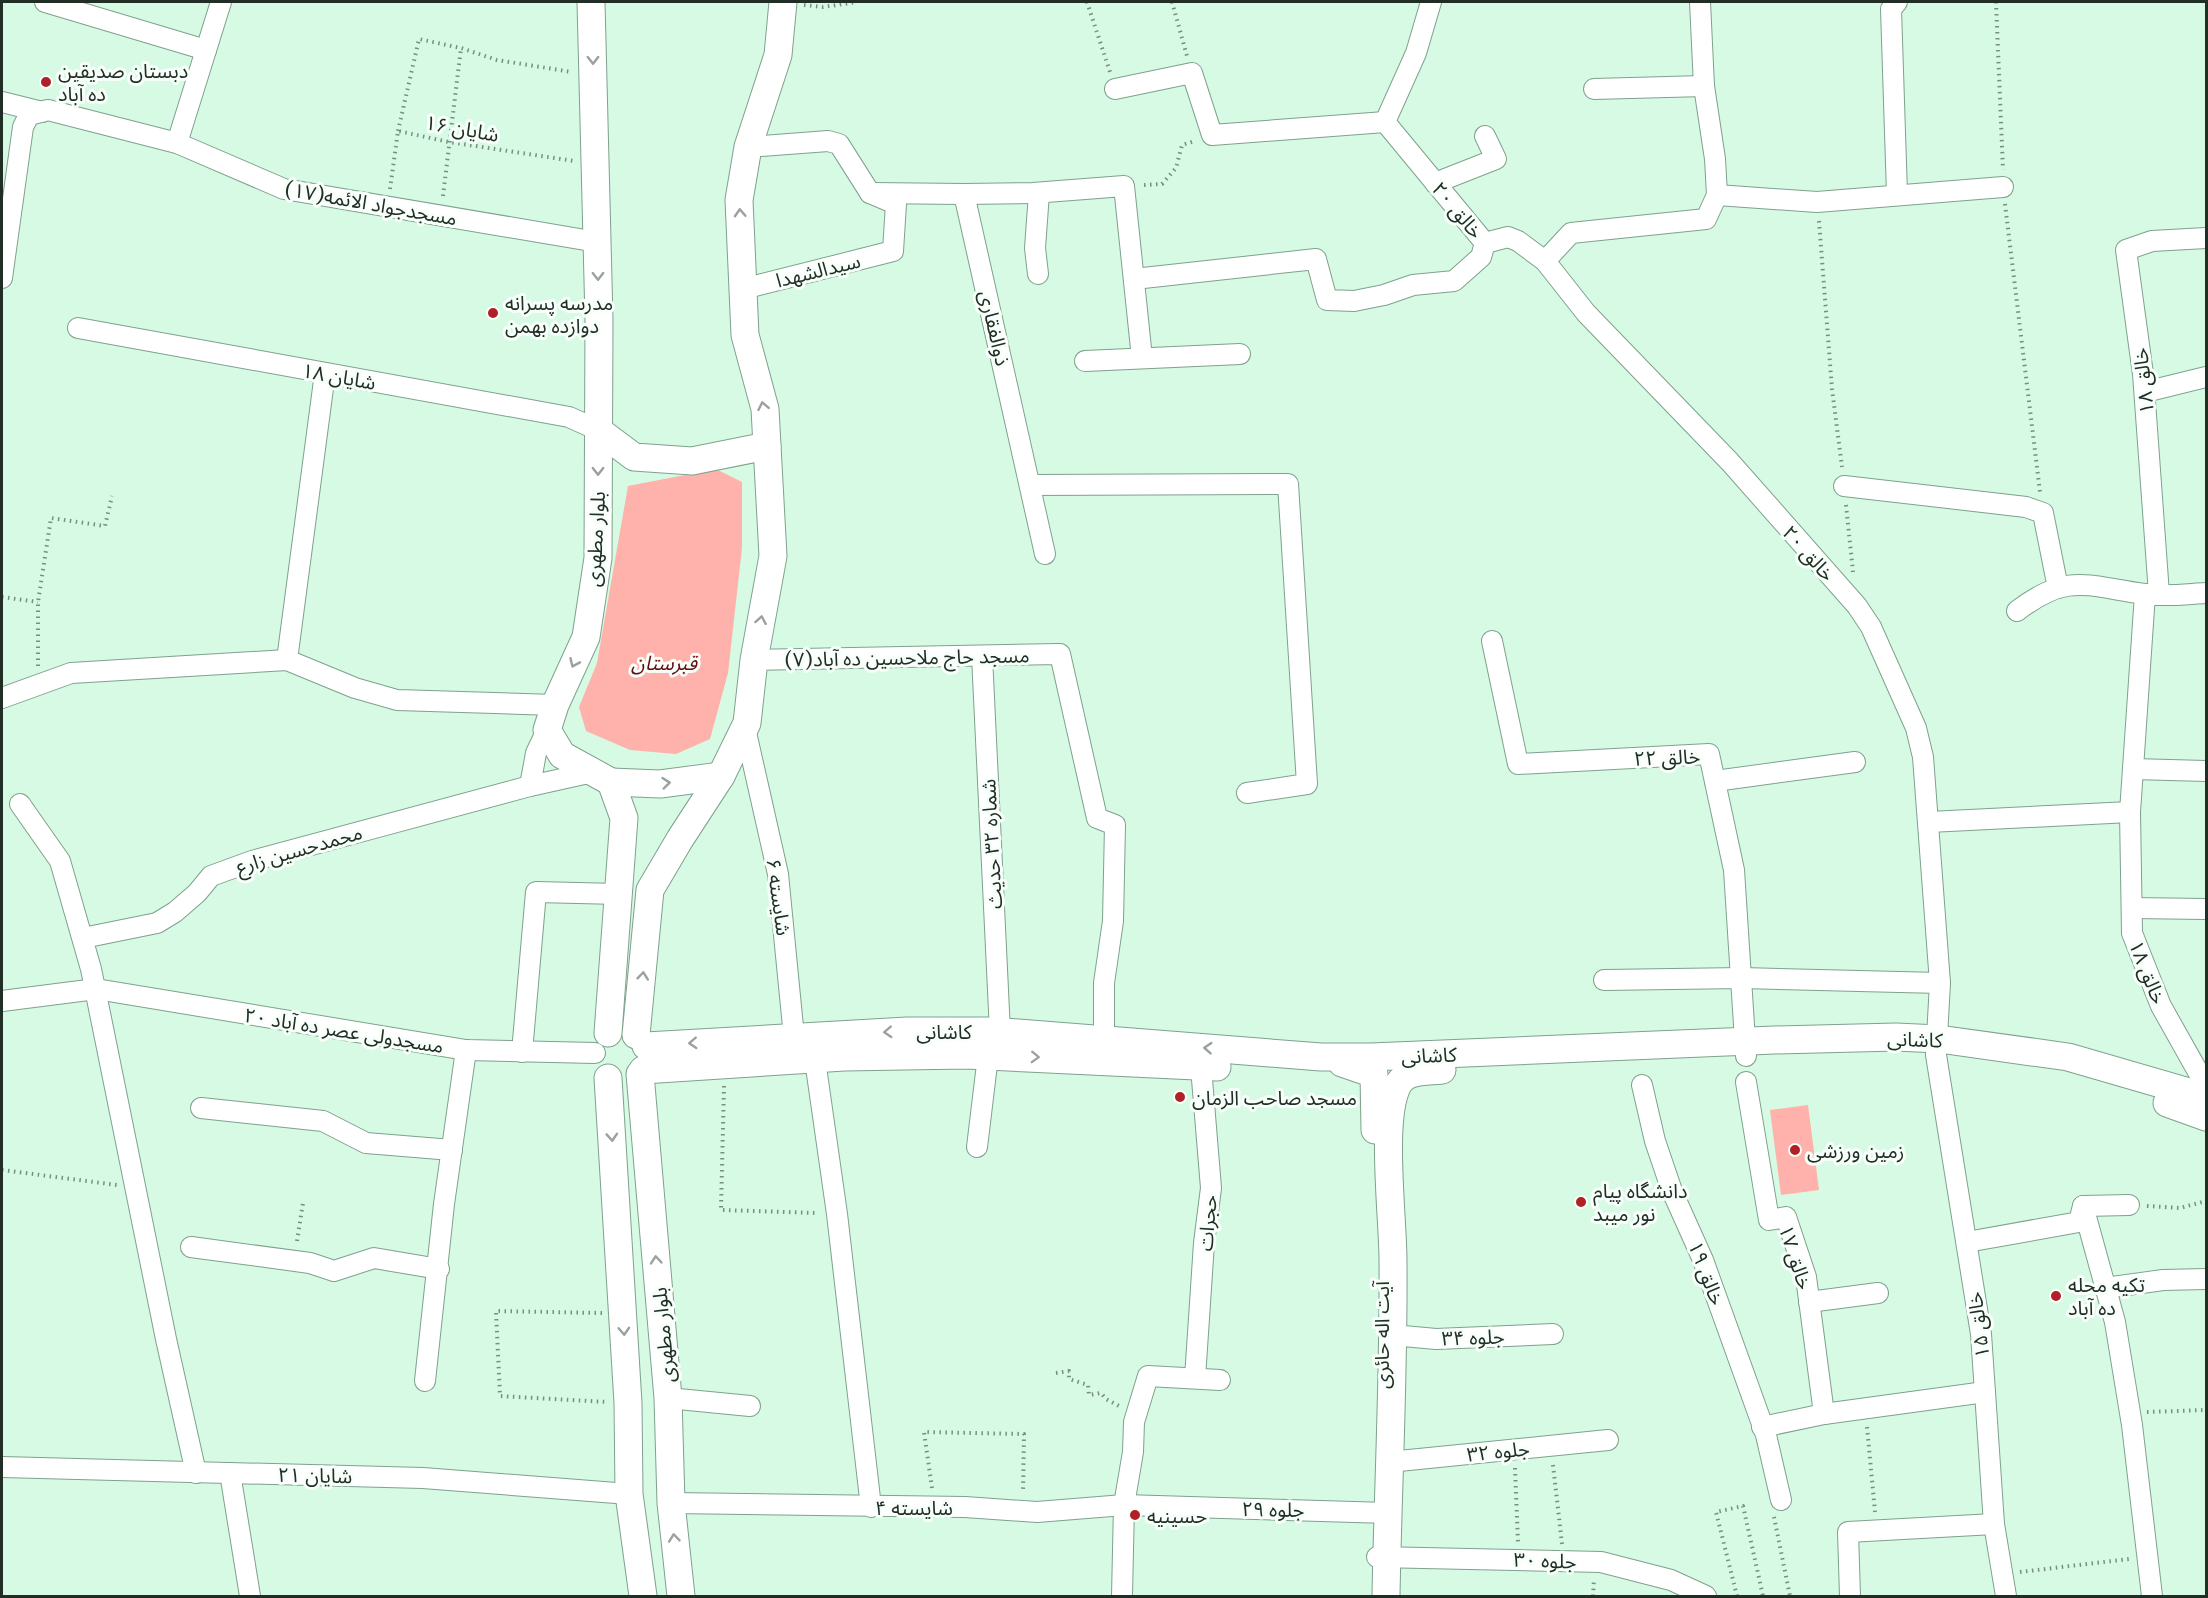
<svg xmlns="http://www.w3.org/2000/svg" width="2208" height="1598" viewBox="0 0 2208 1598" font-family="Merriweather,'Noto Sans Arabic',serif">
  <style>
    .green { fill: #feb2ab }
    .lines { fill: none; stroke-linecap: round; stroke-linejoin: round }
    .street-casing { stroke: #7fa18d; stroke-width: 22 }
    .secondary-casing { stroke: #7fa18d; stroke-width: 29 }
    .path { stroke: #778f81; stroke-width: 4; stroke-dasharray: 1.5 4.5; stroke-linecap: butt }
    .street { stroke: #fff; stroke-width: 20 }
    .secondary { stroke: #fff; stroke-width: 27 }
    .oneway { stroke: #9ba19d }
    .poi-dot { fill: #b11f27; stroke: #f8fffa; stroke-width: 2 }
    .labels { text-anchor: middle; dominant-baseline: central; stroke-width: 6; stroke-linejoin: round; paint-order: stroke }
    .poi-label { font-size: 20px; fill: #212e26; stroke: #f8fffa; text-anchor: start }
    .street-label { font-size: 20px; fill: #212e26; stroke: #f8fffa }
    .park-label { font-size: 20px; font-style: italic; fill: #670e13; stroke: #f8fffa }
  </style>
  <rect width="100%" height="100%" fill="#d6fae4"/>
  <g class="green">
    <polygon points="716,469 742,482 742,548 728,673 710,739 676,754 630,750 586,731 579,707 597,663 628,486"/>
    <polygon points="1808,1105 1819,1190 1781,1195 1770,1110"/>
  </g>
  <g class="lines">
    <defs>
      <g id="street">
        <polyline points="45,2 206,50"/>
        <polyline points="1115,89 1192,73 1212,135 1385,122 1485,243 1508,237 1518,241 1545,261 1586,313 1730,462 1857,606 1871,627 1916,728 1923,757 1940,983 1936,1055 1981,1334 1994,1524 2006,1596"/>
        <polyline points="1594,89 1704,86"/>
        <polyline points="2,102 42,112"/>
        <polyline points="1385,122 1416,53 1431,2"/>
        <polyline points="177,143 221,2"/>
        <polyline points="1435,183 1496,159 1485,136"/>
        <polyline points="870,193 964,194 1045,554"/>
        <polyline points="964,194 1033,193 1124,186 1142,358"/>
        <polyline points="1897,194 1891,9 1897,2"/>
        <polyline points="1717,195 1817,202 2003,187"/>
        <polyline points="1545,261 1571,233 1706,219 1717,195 1715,159 1704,86 1700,2"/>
        <polyline points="1038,274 1035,248 1039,193"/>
        <polyline points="2,278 23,127 29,115 48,110 177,143 284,189 597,242"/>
        <polyline points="1134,279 1316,259 1327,300 1354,301 1384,295 1413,285 1454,281 1481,257 1485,243"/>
        <polyline points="743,289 893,251 896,204 870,193 839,144 828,141 748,147"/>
        <polyline points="78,328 569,417 598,430"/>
        <polyline points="1085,361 1240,354"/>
        <polyline points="2145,392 2206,377"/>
        <polyline points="1031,485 1288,484 1307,784 1247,793"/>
        <polyline points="1844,486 2026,507 2043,513 2058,588"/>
        <polyline points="2159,594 2143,374 2126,250 2152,241 2206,238"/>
        <path d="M2017,611C2069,571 2088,587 2145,594C2165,597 2187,594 2206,593"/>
        <polyline points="1492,641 1518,764 1709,754 1734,870 1746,1056"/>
        <polyline points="982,656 1000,1032"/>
        <polyline points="287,660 325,373"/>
        <polyline points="754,660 1060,654 1097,818 1115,825 1113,921 1104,983 1104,1041"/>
        <polyline points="2,698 71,673 287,660 355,688 397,700 555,705"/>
        <polyline points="745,728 778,874 794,1037 815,1060 837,1214 871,1507"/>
        <polyline points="547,730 536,753 530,786 593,772"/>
        <polyline points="2133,769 2206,771"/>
        <polyline points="1715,781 1855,762"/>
        <polyline points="20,804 60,861 91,969 166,1339 196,1473"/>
        <polyline points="2130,812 2132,933 2161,1006 2206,1086"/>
        <polyline points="1929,822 2130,812 2145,594"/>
        <polyline points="2132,908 2206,909"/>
        <polyline points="83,938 157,923 175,912 197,893 211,876 252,861 530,786"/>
        <polyline points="1604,980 1742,978 1940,983"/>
        <polyline points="2,1001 96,989 466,1050 595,1053"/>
        <polyline points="522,1052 536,892 619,894"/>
        <polyline points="1746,1082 1769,1220 1786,1217 1806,1277 1824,1414"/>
        <polyline points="1642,1085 1655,1141 1672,1191 1703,1260 1766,1435 1781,1500"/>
        <polyline points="201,1108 323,1121 366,1143 452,1150"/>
        <polyline points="977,1147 988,1056"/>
        <polyline points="2083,1206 2115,1322 2132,1425 2152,1596"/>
        <polyline points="1967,1242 2079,1222 2083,1206 2129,1205"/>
        <polyline points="191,1247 310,1263 334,1271 374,1258 439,1269"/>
        <polyline points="2105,1288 2163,1280 2206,1279"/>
        <polyline points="1809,1302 1878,1293"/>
        <polyline points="1392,1335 1436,1339 1553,1334"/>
        <polyline points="1195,1378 1204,1243 1211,1188 1201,1067"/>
        <polyline points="425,1381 444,1204 466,1050"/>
        <polyline points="668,1398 750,1406"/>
        <polyline points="1762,1427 1824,1414 1985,1392"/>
        <polyline points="1389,1462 1608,1440"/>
        <polyline points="2,1467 423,1478 629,1494"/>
        <polyline points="230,1473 250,1596"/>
        <polyline points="671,1503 965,1507 1037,1512 1124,1505 1388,1513"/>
        <polyline points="1377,1557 1601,1562 1671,1580 1706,1596"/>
        <polyline points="1122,1596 1124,1505 1133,1452 1134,1422 1148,1376 1220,1380"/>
        <polyline points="1850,1596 1848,1532 1994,1524"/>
      </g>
      <g id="secondary">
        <polyline points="591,2 599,320 598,558 586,637 555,705 547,730 562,755 611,782 624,818 608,1033"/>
        <polyline points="598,430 634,457 692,461 767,446"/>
        <polyline points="611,782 660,784 721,776"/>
        <polyline points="636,1035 650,890 680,839 721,776 747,723 754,660 773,556 765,409 745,335 739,200 748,147 778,55 783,2"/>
        <polyline points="646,1046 907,1031 993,1031 1321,1057 1371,1057 1774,1040 1896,1037 1939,1039 2068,1057 2206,1097"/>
        <polyline points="1342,1063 1374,1074 1375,1130"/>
        <polyline points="643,1070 844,1057 966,1055 1217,1067"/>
        <polyline points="640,1074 668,1398 671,1503 681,1596"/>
        <polyline points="608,1078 628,1403 629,1494 643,1596"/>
        <polyline points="2167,1103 2206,1117"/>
        <path d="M1386,1596C1388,1485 1394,1373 1393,1261C1393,1218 1381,1125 1396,1089C1403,1069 1424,1072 1442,1070"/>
      </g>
    </defs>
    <use href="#street" class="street-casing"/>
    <use href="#secondary" class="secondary-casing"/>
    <g class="path">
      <polyline points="1087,2 1110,72"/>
      <polyline points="1172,2 1187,56"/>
      <polyline points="1996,2 2003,170"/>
      <polyline points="804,5 823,7 857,2"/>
      <polyline points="398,131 419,39 461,48 497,60 572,72"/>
      <polyline points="1144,185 1162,184 1176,168 1182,145 1195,141"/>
      <polyline points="390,189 398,131 449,142 574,161"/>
      <polyline points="443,196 461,48"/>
      <polyline points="2005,204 2040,492"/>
      <polyline points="1819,221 1832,389 1842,467"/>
      <polyline points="1846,505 1853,572"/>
      <polyline points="2,597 38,602"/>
      <polyline points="38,666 38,602 51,518 105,526 112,496"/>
      <polyline points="724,1086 721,1210 818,1213"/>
      <polyline points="2,1170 117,1185"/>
      <polyline points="2147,1206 2180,1208 2206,1201"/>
      <polyline points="297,1241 303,1203"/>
      <polyline points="602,1313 496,1311 500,1396 607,1402"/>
      <polyline points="1056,1373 1069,1371 1069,1379 1088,1385 1089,1395 1101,1393 1106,1399 1119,1406"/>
      <polyline points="2147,1412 2206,1410"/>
      <polyline points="1867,1427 1875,1512"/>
      <polyline points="1553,1465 1562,1544"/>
      <polyline points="1515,1468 1518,1542"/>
      <polyline points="932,1488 924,1432 1024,1434 1023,1491"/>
      <polyline points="1774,1517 1790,1596"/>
      <polyline points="2020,1572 2129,1559"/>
      <polyline points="1593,1596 1594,1579"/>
      <polyline points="1737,1596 1716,1512 1743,1506 1763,1596"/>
    </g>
    <use href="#street" class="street"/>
    <use href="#secondary" class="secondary"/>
  </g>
  <defs><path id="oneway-chevron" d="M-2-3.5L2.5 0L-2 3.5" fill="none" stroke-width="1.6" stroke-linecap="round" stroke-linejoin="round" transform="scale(1.5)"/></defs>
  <g class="oneway">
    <use href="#oneway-chevron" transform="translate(593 60) rotate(89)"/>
    <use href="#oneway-chevron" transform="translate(740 213) rotate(-93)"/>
    <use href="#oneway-chevron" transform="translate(598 276) rotate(89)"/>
    <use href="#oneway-chevron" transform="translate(763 406) rotate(-101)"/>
    <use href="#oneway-chevron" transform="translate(598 471) rotate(90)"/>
    <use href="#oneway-chevron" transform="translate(761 620) rotate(-80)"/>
    <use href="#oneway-chevron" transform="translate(574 663) rotate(114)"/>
    <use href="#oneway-chevron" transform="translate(666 783) rotate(-6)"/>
    <use href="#oneway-chevron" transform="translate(643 976) rotate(-84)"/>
    <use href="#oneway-chevron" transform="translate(888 1032) rotate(177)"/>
    <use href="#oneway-chevron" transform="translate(693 1043) rotate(177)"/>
    <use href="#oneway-chevron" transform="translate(1208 1048) rotate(-176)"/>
    <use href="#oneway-chevron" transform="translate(1035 1057) rotate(2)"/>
    <use href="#oneway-chevron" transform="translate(612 1137) rotate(86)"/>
    <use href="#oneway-chevron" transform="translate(656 1260) rotate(-95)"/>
    <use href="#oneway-chevron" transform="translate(624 1331) rotate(87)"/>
    <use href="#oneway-chevron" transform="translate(674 1538) rotate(-96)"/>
  </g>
  <g class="poi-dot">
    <circle cx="46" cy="82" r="6"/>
    <circle cx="493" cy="313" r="6"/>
    <circle cx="1180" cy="1097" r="6"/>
    <circle cx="1795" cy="1150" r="6"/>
    <circle cx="1581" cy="1202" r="6"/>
    <circle cx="2056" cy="1296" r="6"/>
    <circle cx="1135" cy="1515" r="6"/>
  </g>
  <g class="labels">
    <g class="poi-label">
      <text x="58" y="70">دبستان صدیقین<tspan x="58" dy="23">ده آباد</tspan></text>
      <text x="505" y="302">مدرسه پسرانه<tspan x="505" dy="23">دوازده بهمن</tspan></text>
      <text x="1192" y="1097">مسجد صاحب الزمان</text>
      <text x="1807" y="1150">زمین ورزشی</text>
      <text x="1593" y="1190">دانشگاه پیام<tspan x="1593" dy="23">نور میبد</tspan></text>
      <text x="2068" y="1284">تکیه محله<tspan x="2068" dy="23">ده آباد</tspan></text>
      <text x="1147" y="1515">حسینیه</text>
    </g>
    <g class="street-label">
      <text transform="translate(462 128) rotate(10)">شایان ۱۶</text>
      <text transform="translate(371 203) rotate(10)">مسجدجواد الائمه(۱۷)</text>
      <text transform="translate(1458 210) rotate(50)">خالق ۲۰</text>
      <text transform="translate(818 270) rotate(-14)">سیدالشهدا</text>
      <text transform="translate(995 328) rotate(77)">ذوالفقاری</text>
      <text transform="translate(339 376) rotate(10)">شایان ۱۸</text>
      <text transform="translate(2143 381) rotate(-96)">خالق ۱۸</text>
      <text transform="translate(595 539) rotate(-87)">بلوار مطهری</text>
      <text transform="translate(1809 553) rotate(48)">خالق ۲۰</text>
      <text transform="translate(907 657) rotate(-1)">مسجد حاج ملاحسین ده آباد(۷)</text>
      <text transform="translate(1667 757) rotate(-2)">خالق ۲۲</text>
      <text transform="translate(991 844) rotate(-93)">شماره ۳۲ حدیث</text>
      <text transform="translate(299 849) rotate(-16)">محمدحسین زارع</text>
      <text transform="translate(779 897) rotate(82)">شایسته ۶</text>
      <text transform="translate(2148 972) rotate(68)">خالق ۱۸</text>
      <text transform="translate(344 1030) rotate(9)">مسجدولی عصر ده آباد ۲۰</text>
      <text x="944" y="1031">کاشانی</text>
      <text transform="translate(1915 1039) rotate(2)">کاشانی</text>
      <text transform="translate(1429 1055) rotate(-2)">کاشانی</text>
      <text transform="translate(1207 1223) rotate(-85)">حجرات</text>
      <text transform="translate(1796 1257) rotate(72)">خالق ۱۷</text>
      <text transform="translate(1707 1273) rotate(69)">خالق ۱۹</text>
      <text transform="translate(1978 1325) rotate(-97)">خالق ۱۵</text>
      <text transform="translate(663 1335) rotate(-95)">بلوار مطهری</text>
      <text transform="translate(1381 1335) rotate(-90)">آیت اله حائری</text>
      <text transform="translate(1473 1337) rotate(-2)">جلوه ۳۴</text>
      <text transform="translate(1498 1451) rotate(-6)">جلوه ۳۲</text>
      <text transform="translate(315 1475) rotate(1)">شایان ۲۱</text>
      <text x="914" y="1507">شایسته ۴</text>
      <text transform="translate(1273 1509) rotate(1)">جلوه ۲۹</text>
      <text transform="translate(1545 1560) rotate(2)">جلوه ۳۰</text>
    </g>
    <g class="park-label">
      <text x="664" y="662">قبرستان</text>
    </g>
  </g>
  <rect width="2208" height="1598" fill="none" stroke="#212e26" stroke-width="6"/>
</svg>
